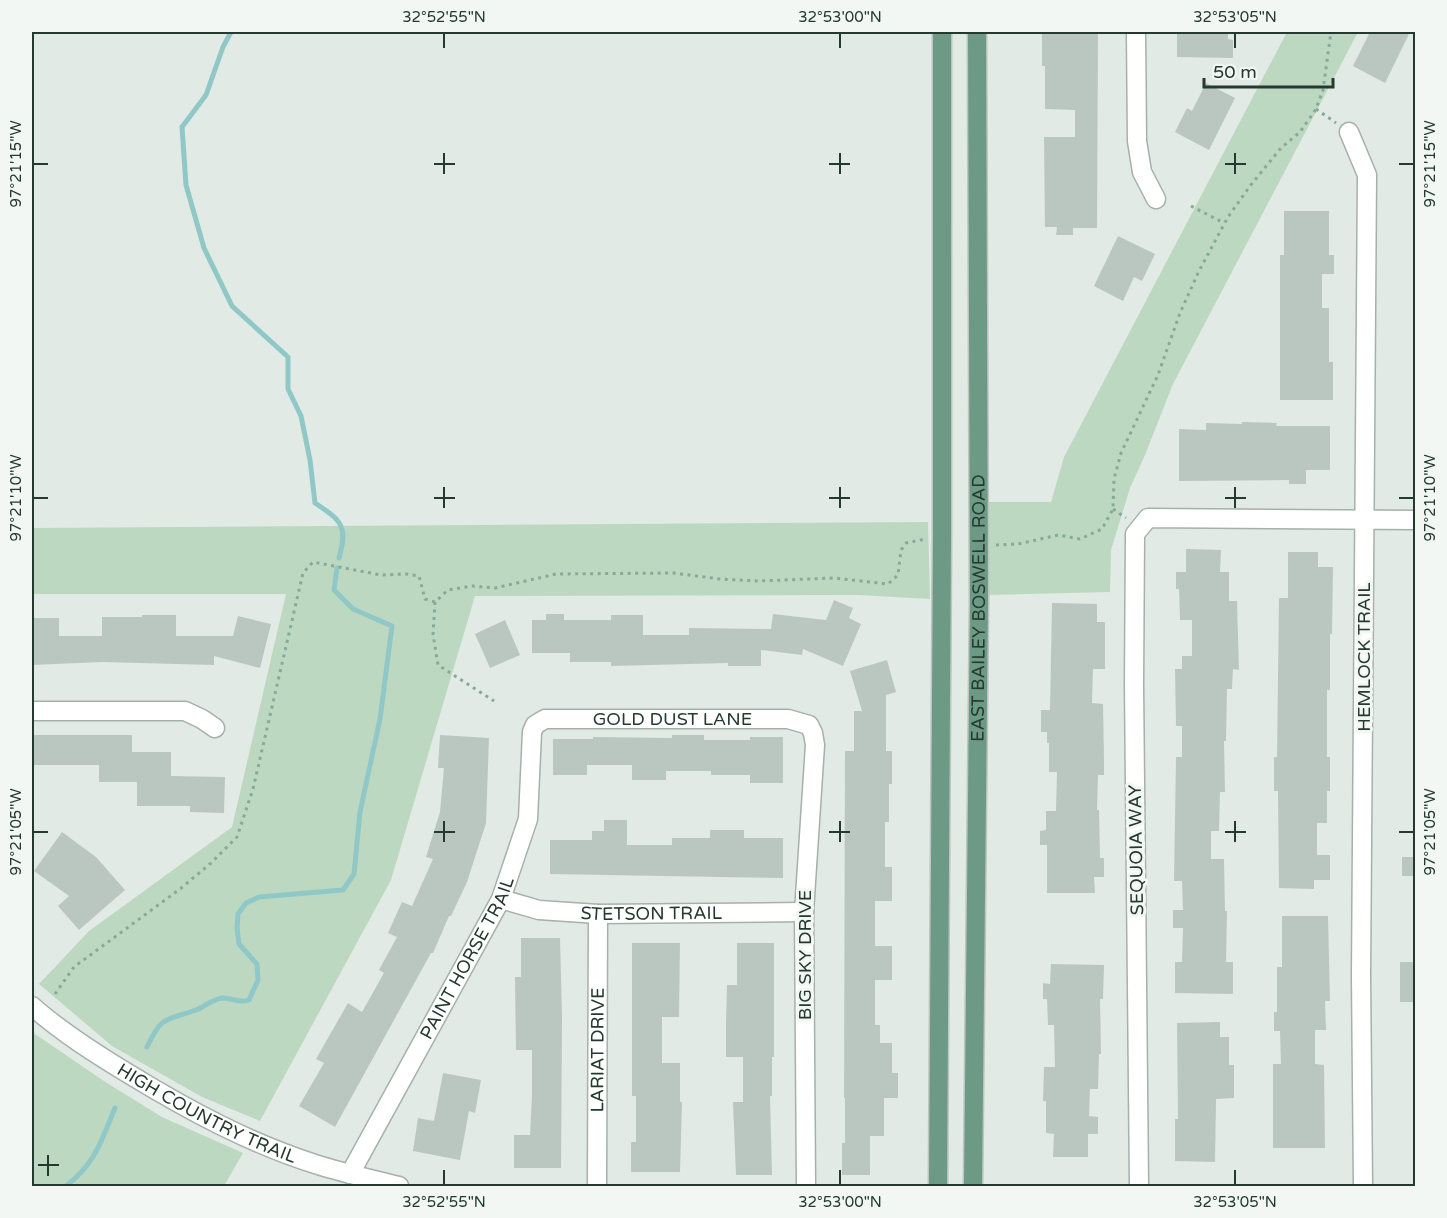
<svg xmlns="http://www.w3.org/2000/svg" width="1447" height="1218" viewBox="0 0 1447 1218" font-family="'Varela Round',sans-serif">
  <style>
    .green { fill: #bdd8c0 }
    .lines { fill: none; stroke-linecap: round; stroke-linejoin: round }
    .stream { stroke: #90c8c7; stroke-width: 5 }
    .building { fill: #bac7c0 }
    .minor-casing { stroke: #a5b1ab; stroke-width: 21 }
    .major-casing { stroke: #bdc4c1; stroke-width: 21 }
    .path { stroke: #86aa98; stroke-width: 3; stroke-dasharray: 3 4.5; stroke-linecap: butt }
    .minor { stroke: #fff; stroke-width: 18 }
    .major { stroke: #6c9a86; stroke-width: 18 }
    .ticks { fill: none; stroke: #24392f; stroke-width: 2 }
    .labels { text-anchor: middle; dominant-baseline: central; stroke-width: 6; stroke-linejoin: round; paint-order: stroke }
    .street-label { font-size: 18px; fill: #24392f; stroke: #f2f7f3 }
    .neatline { fill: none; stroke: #24392f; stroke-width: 2 }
    .ticks-label { font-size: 15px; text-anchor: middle; fill: #24392f }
  </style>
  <rect width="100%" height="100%" fill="#e2eae5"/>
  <g class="green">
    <polygon points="1287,32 1358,32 1173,384 1145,455 1130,488 1111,550 1110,592 985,595 987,502 1051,502 1064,457"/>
    <polygon points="928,522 930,599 859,595 475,596 391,880 260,1121 202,1097 112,1046 39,984 89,931 232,827 286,594 32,594 32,528"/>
    <polygon points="32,1032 107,1083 162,1117 243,1153 224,1186 32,1186"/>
  </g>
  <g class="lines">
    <g class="stream">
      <path d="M231,32L223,47L206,95L182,127L186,185L204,248L232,306L288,357V389L301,416L310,460L315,503C342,521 348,526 339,558"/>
      <path d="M147,1047C162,1015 165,1021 196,1010C204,1007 213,999 222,998C232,997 238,1004 249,1000L258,980L257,964L239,944L237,928L238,914L246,903L259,897L343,890L354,874L360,812L380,719L392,626L353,609L334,590L337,568"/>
      <path d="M66,1186C96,1163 101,1141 115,1108"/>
    </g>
  </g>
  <g class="building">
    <polygon points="1042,32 1098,33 1097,228 1073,228 1073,235 1056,235 1057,227 1045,227 1044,137 1075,137 1075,110 1045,109 1045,66 1042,66"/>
    <polygon points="1177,32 1228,32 1228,39 1233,40 1233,58 1177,57"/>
    <polygon points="1370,32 1410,32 1385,83 1353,66"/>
    <polygon points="1206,83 1235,98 1209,150 1175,132 1187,108 1192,111"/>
    <polygon points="1284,211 1329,211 1329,255 1334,255 1334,274 1322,274 1322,308 1329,308 1329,362 1333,362 1333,400 1280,400 1280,255 1284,255"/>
    <polygon points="1118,236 1155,254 1142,281 1134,277 1123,301 1094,286"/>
    <polygon points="1242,422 1277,423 1276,426 1330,426 1330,470 1306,470 1306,484 1289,484 1289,480 1179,481 1179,429 1206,430 1206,423 1242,424"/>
    <polygon points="1186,549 1221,550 1220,572 1229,572 1229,601 1237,601 1239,670 1233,669 1232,689 1227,689 1226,741 1224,741 1225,792 1220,792 1219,831 1211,831 1211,859 1224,859 1225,911 1227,911 1226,962 1233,962 1233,994 1175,993 1175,962 1182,962 1183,928 1173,928 1173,910 1183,910 1182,881 1174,881 1176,757 1182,757 1182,726 1176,726 1175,669 1182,669 1182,656 1192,656 1192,620 1180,620 1179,589 1176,589 1176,572 1186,572"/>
    <polygon points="1288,552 1318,552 1318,567 1333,567 1332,634 1330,634 1330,690 1327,690 1327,757 1330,757 1330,791 1327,791 1327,823 1317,823 1317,855 1330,855 1330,880 1314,880 1314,889 1279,888 1278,791 1274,791 1274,757 1277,757 1279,598 1288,598"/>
    <polygon points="834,600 853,608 849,618 861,624 843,666 803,649 802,655 761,650 761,666 728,666 728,663 611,666 611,662 570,662 570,653 532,653 532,620 546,620 546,614 564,614 564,620 611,620 611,615 643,615 643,635 689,635 689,628 771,629 773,614 826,620"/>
    <polygon points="1052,603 1097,604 1097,622 1105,622 1105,669 1093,669 1092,703 1103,704 1104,759 1104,775 1098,775 1097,810 1099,810 1100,858 1104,858 1104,877 1094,877 1095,893 1047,893 1047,845 1040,845 1040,831 1046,830 1046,811 1056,811 1057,772 1049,772 1049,743 1047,743 1047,732 1041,732 1041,710 1050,710"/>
    <polygon points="142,615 176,615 176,636 233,636 238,616 271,624 260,668 214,656 214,665 102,662 32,665 32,618 59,618 59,636 102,636 102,617 142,617"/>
    <polygon points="505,620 520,655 490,668 475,634"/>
    <polygon points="887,660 896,692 886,695 886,751 892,751 892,784 889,784 889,822 885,822 885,867 892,867 892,901 875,901 875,946 892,946 892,980 875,980 875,1025 880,1025 880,1043 892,1043 892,1073 898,1073 898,1098 884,1098 884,1136 870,1136 870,1175 842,1175 842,1143 845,1143 845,1098 844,1098 845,751 854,751 854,711 862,711 850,671"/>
    <polygon points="32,735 132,735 132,752 171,752 171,776 225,777 224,813 190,812 190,806 137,806 137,782 99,782 99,765 32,765"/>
    <polygon points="440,735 489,738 486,823 467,882 451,916 449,916 433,953 431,953 335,1127 299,1106 324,1063 316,1059 348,1003 362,1012 384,973 379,970 397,937 388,933 402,902 412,906 433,859 426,857 440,812 444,768 438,768"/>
    <polygon points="672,735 704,735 704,740 750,740 750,737 783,737 783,783 750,783 750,775 711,775 711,771 666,771 666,780 632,780 632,765 587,765 587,775 553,775 553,739 593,739 593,737 672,738"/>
    <polygon points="604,820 627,820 627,845 672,845 672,838 710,838 710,830 744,830 744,838 783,838 783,878 550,874 550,840 592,840 592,831 604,831"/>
    <polygon points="62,832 96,857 125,890 79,930 58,906 69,896 34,871"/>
    <rect x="1402" y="857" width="14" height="19"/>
    <polygon points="1282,916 1328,916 1330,1001 1325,1001 1326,1030 1315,1030 1315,1064 1324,1065 1325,1148 1273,1148 1273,1064 1281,1064 1280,1031 1274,1031 1274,1012 1277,1012 1277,967 1282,967"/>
    <polygon points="521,938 560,938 562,1016 561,1168 514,1168 514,1135 530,1135 532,1095 532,1050 516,1050 515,977 521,977"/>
    <polygon points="632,943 680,943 679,1017 662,1017 662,1063 680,1063 680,1102 682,1102 680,1172 631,1172 631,1142 636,1142 636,1096 632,1096"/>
    <polygon points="737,943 774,943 774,1057 772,1057 772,1096 770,1096 772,1175 736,1175 733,1102 743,1102 743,1057 726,1057 726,1023 727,985 737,985"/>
    <rect x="1400" y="962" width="16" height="40"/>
    <polygon points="1051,964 1104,965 1103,999 1100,999 1101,1054 1099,1054 1098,1089 1090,1089 1089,1116 1098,1117 1098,1134 1088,1134 1088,1157 1053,1157 1054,1134 1046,1133 1046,1101 1043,1101 1044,1067 1055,1067 1054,1025 1048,1025 1047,999 1043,999 1043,983 1050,984"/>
    <polygon points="1220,1022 1220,1037 1229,1037 1229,1065 1234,1065 1234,1098 1216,1099 1215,1162 1175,1161 1175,1119 1178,1119 1177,1023"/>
    <polygon points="443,1073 481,1080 475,1113 469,1111 460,1160 413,1151 418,1118 434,1121"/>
  </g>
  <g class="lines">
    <defs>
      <g id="minor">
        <polyline points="1136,32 1137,141 1142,172 1156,199"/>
        <polyline points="1349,132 1367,175 1361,977 1363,1186"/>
        <polyline points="32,711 185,711 202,719 215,728"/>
        <path id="s1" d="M501,899L539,910L598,914L804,912"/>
        <path id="s2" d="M32,1006C61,1032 96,1054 129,1074C188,1110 249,1143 315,1164C343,1173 371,1179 399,1186"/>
        <path id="s3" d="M350,1174L501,899L528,819L532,732L535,725L545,719H788L809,725L813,733L815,745L804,912L806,1186"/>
        <path id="s4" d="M597,1186L598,914"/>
        <polyline points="1139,1186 1134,684 1135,534 1148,518 1416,520"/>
      </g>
      <g id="major">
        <polyline points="938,1186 942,540 942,32"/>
        <path id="s5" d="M973,1186L979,603L977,32"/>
      </g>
    </defs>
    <use href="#minor" class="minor-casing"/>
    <use href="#major" class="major-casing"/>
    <g class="path">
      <polyline points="1316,109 1336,123"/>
      <polyline points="1191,206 1224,223"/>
      <polyline points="1113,509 1126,518"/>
      <polyline points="996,545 1018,544 1058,535 1080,539 1102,529 1113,509 1114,479 1121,453 1158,375 1180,313 1199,271 1228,217 1250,186 1281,148 1300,132 1316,109 1323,90 1331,32"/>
      <polyline points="435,602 433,634 438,665 494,701"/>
      <polyline points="55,994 74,967 180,889 211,863 237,837 253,789 303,573 313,562 381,575 406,574 419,576 425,599 435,602 448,590 472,586 495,588 556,574 673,573 720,579 759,581 834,578 888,584 898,575 901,550 906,543 925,539"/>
    </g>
    <use href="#minor" class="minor"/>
    <use href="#major" class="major"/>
  </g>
  <path class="ticks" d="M444,33V48M840,33V48M1235,33V48M444,153V174M840,153V174M1235,153V174M33,164H48M434,164H455M829,164H850M1225,164H1246M1399,164H1414M444,487V508M840,487V508M1235,487V508M33,498H48M434,498H455M829,498H850M1225,498H1246M1399,498H1414M444,821V842M840,821V842M1235,821V842M33,832H48M434,832H455M829,832H850M1225,832H1246M1399,832H1414M48,1155V1176M38,1165H59M444,1170V1185M840,1170V1185M1235,1170V1185"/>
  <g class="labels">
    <g class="street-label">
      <text stroke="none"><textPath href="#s5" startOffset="578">EAST BAILEY BOSWELL ROAD</textPath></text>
      <text transform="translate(1364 657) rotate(-90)">HEMLOCK TRAIL</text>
      <text stroke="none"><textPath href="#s3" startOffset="632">GOLD DUST LANE</textPath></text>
      <text transform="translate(1136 850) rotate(-91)">SEQUOIA WAY</text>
      <text stroke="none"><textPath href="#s1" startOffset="152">STETSON TRAIL</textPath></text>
      <text transform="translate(805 955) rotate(-90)">BIG SKY DRIVE</text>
      <text stroke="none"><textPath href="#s3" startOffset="246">PAINT HORSE TRAIL</textPath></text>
      <text stroke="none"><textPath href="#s4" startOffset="136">LARIAT DRIVE</textPath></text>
      <text stroke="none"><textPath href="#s2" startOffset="206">HIGH COUNTRY TRAIL</textPath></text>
    </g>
  </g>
  <rect width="1447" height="1218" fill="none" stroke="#f2f7f3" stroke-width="66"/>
  <path d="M1204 78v9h129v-9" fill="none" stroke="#24392f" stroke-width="3"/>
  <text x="1213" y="78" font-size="18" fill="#24392f" stroke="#f2f7f3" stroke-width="4.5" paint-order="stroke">50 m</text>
  <rect x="33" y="33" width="1381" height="1152" class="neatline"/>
  <g class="ticks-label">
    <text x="444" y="22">32°52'55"N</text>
    <text x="840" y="22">32°53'00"N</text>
    <text x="1235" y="22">32°53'05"N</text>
    <text transform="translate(1430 164) rotate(-90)" y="5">97°21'15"W</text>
    <text transform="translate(16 164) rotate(-90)" y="5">97°21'15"W</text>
    <text transform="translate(1430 498) rotate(-90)" y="5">97°21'10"W</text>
    <text transform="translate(16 498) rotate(-90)" y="5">97°21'10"W</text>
    <text transform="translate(1430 832) rotate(-90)" y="5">97°21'05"W</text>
    <text transform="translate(16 832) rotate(-90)" y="5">97°21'05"W</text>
    <text x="444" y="1207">32°52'55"N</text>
    <text x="840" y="1207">32°53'00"N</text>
    <text x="1235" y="1207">32°53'05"N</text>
  </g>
</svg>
